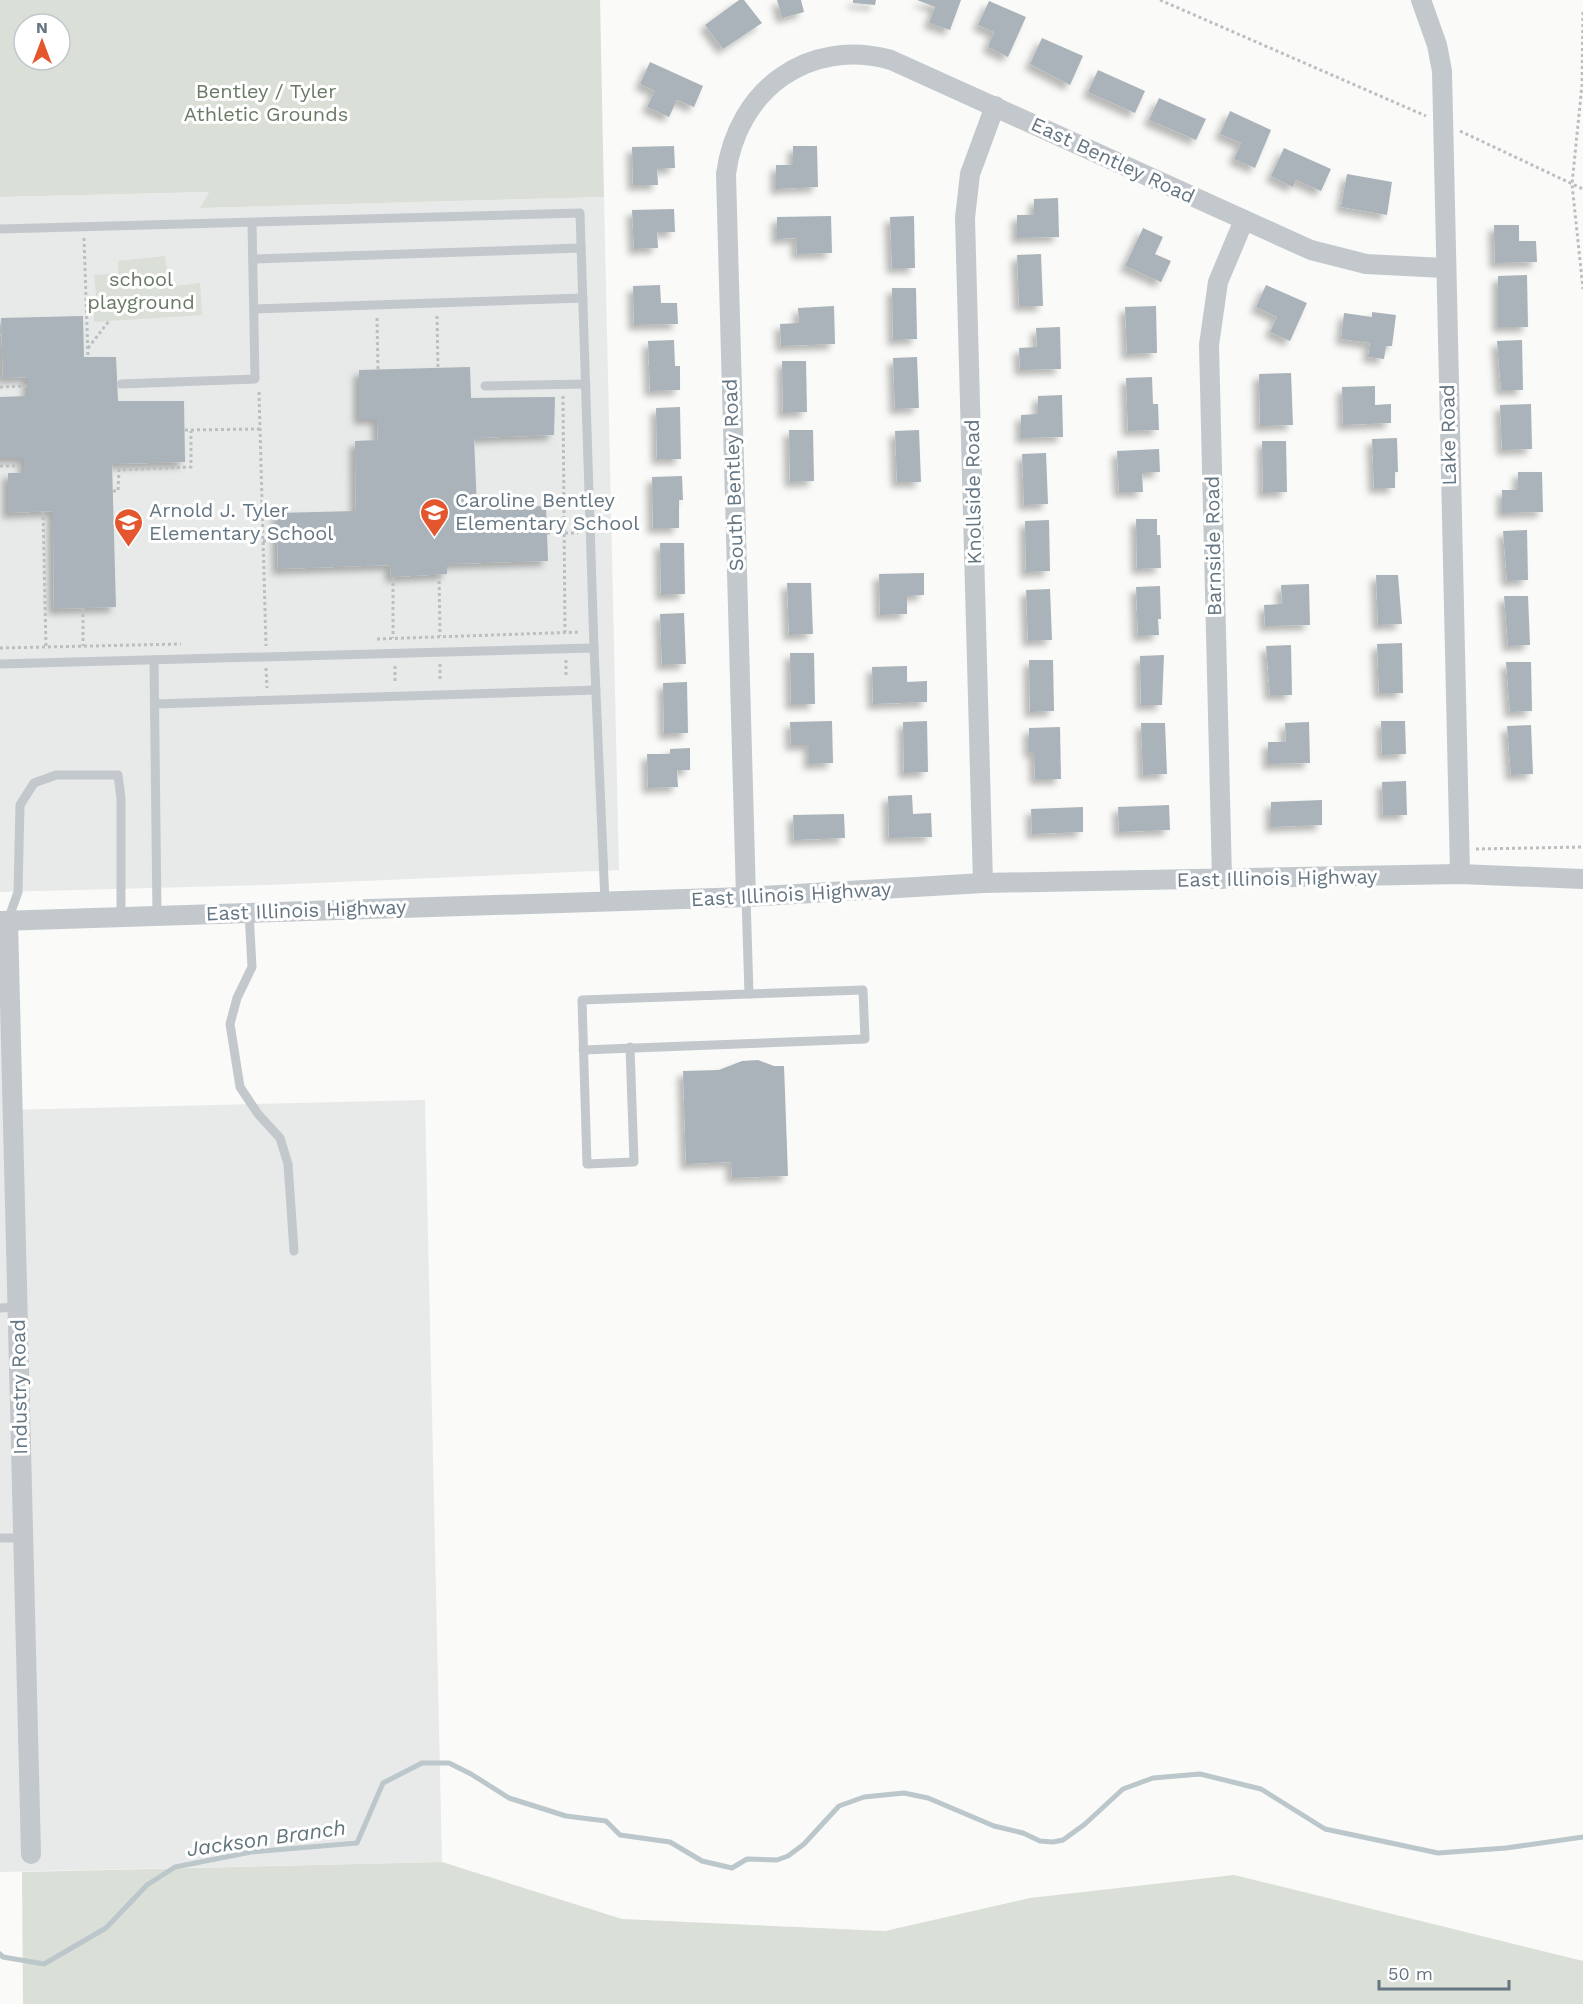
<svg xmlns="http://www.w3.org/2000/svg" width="1583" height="2004" viewBox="0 0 1583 2004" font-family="'Work Sans',sans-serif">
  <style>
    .built { fill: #e8e9e9 }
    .green { fill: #dadfd7; fill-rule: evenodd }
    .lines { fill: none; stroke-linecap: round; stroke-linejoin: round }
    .stream { stroke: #bbc7cb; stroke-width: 5 }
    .building { fill: #aab3b9; filter: url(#shadow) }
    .path { stroke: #bbbfc2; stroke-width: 3; stroke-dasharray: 3 3; stroke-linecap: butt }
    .lane { stroke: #c3c8cc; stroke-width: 9 }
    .street { stroke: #c3c8cc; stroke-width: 20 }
    .labels { text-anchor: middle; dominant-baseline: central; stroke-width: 6; stroke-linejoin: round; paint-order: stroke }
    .park-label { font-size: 20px; fill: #687a64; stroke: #fff }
    .street-label { font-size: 20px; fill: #657683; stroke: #fff }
    .poi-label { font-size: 20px; fill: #657683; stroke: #fff; text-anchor: start }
    .water-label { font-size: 21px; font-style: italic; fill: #60757c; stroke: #fff }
  </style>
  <defs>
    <filter id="shadow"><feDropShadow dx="-5.5" dy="5.5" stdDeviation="3" flood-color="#0004"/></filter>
  </defs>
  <rect width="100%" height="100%" fill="#fafaf8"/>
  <g class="built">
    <polygon points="209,192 201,208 604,197 619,870 268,885 0,892 0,197"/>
    <polygon points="0,928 7,1110 425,1100 442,1862 0,1872"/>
  </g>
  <g class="green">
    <path d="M0,0H600L604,197L200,208L209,192L0,197ZM24,24H60V60H24Z"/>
    <polygon points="165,256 169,287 200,283 202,315 94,322 93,304 97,303 94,275 118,273 118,261"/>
    <polygon points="442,1862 622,1919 885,1931 1030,1898 1234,1875 1583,1961 1583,2004 23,2004 22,1872"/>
  </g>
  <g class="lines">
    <polyline class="stream" points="0,1954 3,1957 44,1964 106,1928 147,1885 175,1867 251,1852 357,1843 383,1783 422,1763 449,1763 471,1774 509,1798 566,1816 606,1821 620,1835 670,1842 702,1861 732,1868 747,1859 777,1860 788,1856 804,1844 839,1806 864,1797 904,1793 928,1798 994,1826 1023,1833 1040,1841 1053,1842 1063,1840 1085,1824 1123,1789 1153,1778 1200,1774 1261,1789 1325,1829 1438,1853 1506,1848 1583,1837"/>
  </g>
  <g class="building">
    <polygon points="739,0 744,0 762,23 723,49 705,25"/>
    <polygon points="777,0 801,0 804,12 782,18"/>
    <polygon points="853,0 876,0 875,5 853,3"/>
    <polygon points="917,0 961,0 950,30 929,23 935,7"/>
    <polygon points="989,1 1026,17 1008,57 988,47 994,32 978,25"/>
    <polygon points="1042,38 1083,56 1070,85 1030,64"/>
    <polygon points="650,62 703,86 694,107 677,100 669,117 647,107 655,91 640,84"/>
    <polygon points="1098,70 1145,91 1135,113 1088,92"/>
    <polygon points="1159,98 1206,119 1196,140 1149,120"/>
    <polygon points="1230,111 1271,130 1255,168 1234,159 1241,143 1220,134"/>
    <polygon points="674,146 675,168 657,169 658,185 633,185 632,147"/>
    <polygon points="793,146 817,146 818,187 776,189 776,165 793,165"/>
    <polygon points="1284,148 1331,169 1321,191 1296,180 1293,187 1271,176"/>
    <polygon points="1347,174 1392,182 1387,215 1341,207"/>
    <polygon points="1058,198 1059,237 1017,238 1017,215 1034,215 1034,199"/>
    <polygon points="674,209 675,232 657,232 658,248 634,249 632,210"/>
    <polygon points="831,216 832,253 797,254 796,238 777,239 777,217"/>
    <polygon points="914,216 915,268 892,268 890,217"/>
    <polygon points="1494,225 1519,225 1519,241 1536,241 1537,262 1495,263"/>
    <polygon points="1143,228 1163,237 1155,254 1171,261 1161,282 1125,266"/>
    <polygon points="1041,254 1043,306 1019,306 1017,255"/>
    <polygon points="1527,275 1528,327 1498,327 1498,276"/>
    <polygon points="660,285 661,303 677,303 678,324 634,325 633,286"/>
    <polygon points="1266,285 1307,303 1290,341 1270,332 1277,317 1256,307"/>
    <polygon points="892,288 916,288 917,339 893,340"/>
    <polygon points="834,306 835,344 781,346 780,324 799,323 798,308"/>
    <polygon points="1156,306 1157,353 1127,354 1125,307"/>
    <polygon points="1372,312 1396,315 1392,346 1386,346 1384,359 1368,357 1370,343 1341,339 1344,313 1372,317"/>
    <polygon points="83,316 84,357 116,357 118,401 184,401 185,462 112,464 116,607 54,609 53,511 8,513 8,473 24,473 24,458 0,458 0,397 28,396 28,377 3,378 1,318"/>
    <polygon points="1060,327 1061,369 1020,370 1019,348 1037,347 1036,328"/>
    <polygon points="674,340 675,366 680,366 680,390 650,391 648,341"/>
    <polygon points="1522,340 1523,390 1501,390 1497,341"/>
    <polygon points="917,357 919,408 895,409 893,358"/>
    <polygon points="782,361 806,361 807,412 783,413"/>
    <polygon points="470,367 471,398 555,397 554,435 474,438 477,508 546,506 548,561 447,564 447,574 393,577 391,577 390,565 278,569 277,513 356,511 355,441 378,440 377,419 359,419 359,370"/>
    <polygon points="1291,373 1293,425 1260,426 1259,374"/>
    <polygon points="1152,377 1153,404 1158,404 1159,430 1128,431 1126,378"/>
    <polygon points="1375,386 1375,405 1391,404 1391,423 1343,425 1342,387"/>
    <polygon points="1062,395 1063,437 1021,438 1021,415 1038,414 1038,396"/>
    <polygon points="1531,404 1532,449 1502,450 1500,405"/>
    <polygon points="680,407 681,459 657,459 656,408"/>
    <polygon points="789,430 813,430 814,481 790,482"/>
    <polygon points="919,430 921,482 897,482 895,431"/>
    <polygon points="1397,438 1398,472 1395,472 1395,488 1374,488 1372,439"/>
    <polygon points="1262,441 1286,441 1287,492 1263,493"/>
    <polygon points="1159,449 1160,472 1142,473 1143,492 1119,492 1117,451"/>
    <polygon points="1046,453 1048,504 1024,505 1022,454"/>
    <polygon points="1518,472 1542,472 1543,512 1502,513 1502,490 1518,490"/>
    <polygon points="682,476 683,500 679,500 679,528 653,528 652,477"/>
    <polygon points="1136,519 1157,519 1157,535 1160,535 1161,568 1137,569"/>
    <polygon points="1049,520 1050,571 1026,572 1025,521"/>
    <polygon points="1527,530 1528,580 1507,581 1503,531"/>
    <polygon points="660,543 684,543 685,594 661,595"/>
    <polygon points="924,573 924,595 907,596 907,614 880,615 879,574"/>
    <polygon points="1376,575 1398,575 1402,624 1378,625"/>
    <polygon points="787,583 811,583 813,634 789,635"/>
    <polygon points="1309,584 1310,625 1265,626 1264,605 1282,604 1281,585"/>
    <polygon points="1160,586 1161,619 1158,619 1159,635 1138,636 1136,587"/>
    <polygon points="1050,589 1052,640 1028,641 1026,590"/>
    <polygon points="1504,596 1528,596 1530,645 1508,646"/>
    <polygon points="684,613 686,664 662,665 660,614"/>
    <polygon points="1402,643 1403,693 1379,693 1377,644"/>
    <polygon points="1291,645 1292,695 1270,695 1266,646"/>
    <polygon points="790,653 814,653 815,704 791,704"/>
    <polygon points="1164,655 1162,705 1141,705 1140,656"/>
    <polygon points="1029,660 1053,660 1054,711 1030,712"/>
    <polygon points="1506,662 1531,662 1532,711 1510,712"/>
    <polygon points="907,666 907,682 927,681 927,702 873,704 872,667"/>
    <polygon points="687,682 688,733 664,734 663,683"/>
    <polygon points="832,721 833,763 809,764 809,745 791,745 790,722"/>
    <polygon points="927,721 928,772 904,773 903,722"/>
    <polygon points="1381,721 1405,721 1406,754 1382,755"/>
    <polygon points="1309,722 1310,763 1268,764 1268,742 1286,742 1285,723"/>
    <polygon points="1141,723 1165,723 1167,774 1143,775"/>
    <polygon points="1531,725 1533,774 1511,775 1507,726"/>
    <polygon points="1060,727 1061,779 1035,779 1034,752 1029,752 1029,728"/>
    <polygon points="690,748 690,770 677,770 678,787 648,788 647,754 670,754 670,749"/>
    <polygon points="1406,781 1407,815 1383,815 1382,782"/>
    <polygon points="912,795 913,814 931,813 932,837 889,838 888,796"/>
    <polygon points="1322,800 1322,825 1271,827 1271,802"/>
    <polygon points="1169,805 1170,830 1119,832 1118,807"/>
    <polygon points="1083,807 1083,832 1032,834 1031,809"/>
    <polygon points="844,814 845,838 794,840 793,815"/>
    <polygon points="758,1060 774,1066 784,1066 788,1176 732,1178 731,1162 686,1164 683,1071 719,1070 742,1061"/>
  </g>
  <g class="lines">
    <g class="path">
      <polyline points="1160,0 1426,116"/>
      <polyline points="1583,12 1582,85 1572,184 1583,289"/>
      <polyline points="1460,131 1583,189"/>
      <polyline points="84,238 88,357"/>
      <polyline points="437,316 438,368"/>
      <polyline points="377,318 378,370"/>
      <polyline points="0,335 2,335"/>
      <polyline points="88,348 109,321"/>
      <polyline points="0,387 28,386"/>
      <polyline points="259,392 266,646"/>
      <polyline points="563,396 565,632"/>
      <polyline points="185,430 260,429"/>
      <polyline points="0,466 24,466"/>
      <polyline points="113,491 118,491 119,470 191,467 191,431"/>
      <polyline points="43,511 46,647"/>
      <polyline points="547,533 578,533"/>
      <polyline points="263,541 277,541"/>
      <polyline points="439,575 440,636"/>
      <polyline points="393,577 393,638"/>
      <polyline points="83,608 83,646"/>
      <polyline points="377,639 580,632"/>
      <polyline points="0,648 181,644"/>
      <polyline points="566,660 566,677"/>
      <polyline points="440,664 440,681"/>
      <polyline points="395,666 395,683"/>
      <polyline points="266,668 267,688"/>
      <polyline points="1476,849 1583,847"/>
    </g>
    <g class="lane">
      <polyline points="0,229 580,213 594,648 605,902"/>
      <polyline points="253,259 581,248"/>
      <polyline points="254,309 583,298"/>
      <polyline points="121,384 255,379 252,223"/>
      <polyline points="485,386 586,384"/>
      <polyline points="154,660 157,915"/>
      <polyline points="0,664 594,648"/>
      <polyline points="155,704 596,690"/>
      <polyline points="249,912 252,967 237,998 230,1024 240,1087 258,1114 280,1138 288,1164 294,1251"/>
      <polyline points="8,920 18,892 20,805 34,783 56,775 118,775 121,798 121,916"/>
      <polyline points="630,1047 634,1162 587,1164 582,1000 749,994 746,897"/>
      <polyline points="583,1050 865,1039 863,990 749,994"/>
      <polyline points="0,1308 17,1307"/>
      <polyline points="0,1538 23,1538"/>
    </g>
    <g class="street">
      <polyline points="1421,0 1437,45 1442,71 1460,874"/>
      <polyline points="1222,879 1209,345 1218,282 1244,220"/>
      <polyline points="983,883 965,218 970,174 995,106"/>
      <path d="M746,897L726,174C737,90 808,37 891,60L1311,250L1366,264L1444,268"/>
      <polyline points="0,921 746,897 983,883 1460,874 1583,879"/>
      <polyline points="8,921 31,1854"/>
    </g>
  </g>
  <defs>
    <symbol id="school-pin" viewBox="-11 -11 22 30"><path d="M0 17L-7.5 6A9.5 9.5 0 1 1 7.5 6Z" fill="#e4572e" stroke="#fff"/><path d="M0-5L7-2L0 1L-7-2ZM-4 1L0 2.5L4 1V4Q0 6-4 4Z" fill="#fff"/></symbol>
  </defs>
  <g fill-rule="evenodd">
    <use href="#school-pin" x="418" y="496" width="33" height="45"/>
    <use href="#school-pin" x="112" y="506" width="33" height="45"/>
  </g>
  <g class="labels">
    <g class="park-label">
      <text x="266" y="91">Bentley / Tyler<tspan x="266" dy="23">Athletic Grounds</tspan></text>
      <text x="141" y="279">school<tspan x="141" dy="23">playground</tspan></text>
    </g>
    <g class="street-label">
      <text transform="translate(1113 160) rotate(25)">East Bentley Road</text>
      <text transform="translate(1448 435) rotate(-91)">Lake Road</text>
      <text transform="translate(733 475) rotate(-92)">South Bentley Road</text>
      <text transform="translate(973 492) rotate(-91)">Knollside Road</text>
      <text transform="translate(1213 546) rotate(-91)">Barnside Road</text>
      <text transform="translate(1277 878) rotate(-1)">East Illinois Highway</text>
      <text transform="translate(791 894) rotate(-3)">East Illinois Highway</text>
      <text transform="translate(306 910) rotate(-2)">East Illinois Highway</text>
      <text transform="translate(19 1387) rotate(-91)">Industry Road</text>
    </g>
    <g class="poi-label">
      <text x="455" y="500">Caroline Bentley<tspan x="455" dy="23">Elementary School</tspan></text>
      <text x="149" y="510">Arnold J. Tyler<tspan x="149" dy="23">Elementary School</tspan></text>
    </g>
    <g class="water-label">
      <text transform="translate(266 1838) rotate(-8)">Jackson Branch</text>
    </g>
  </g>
  <g transform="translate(42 42)"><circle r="28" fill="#ffffff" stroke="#c1c8cd" stroke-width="1.5"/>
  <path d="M0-4.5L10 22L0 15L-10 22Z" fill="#e4572e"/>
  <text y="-9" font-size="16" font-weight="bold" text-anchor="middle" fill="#657683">N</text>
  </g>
  <path d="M1379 1980v9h130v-9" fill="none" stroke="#657683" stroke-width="3"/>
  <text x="1388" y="1980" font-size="18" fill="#657683" stroke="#ffffff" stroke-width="4.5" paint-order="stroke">50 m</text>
</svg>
